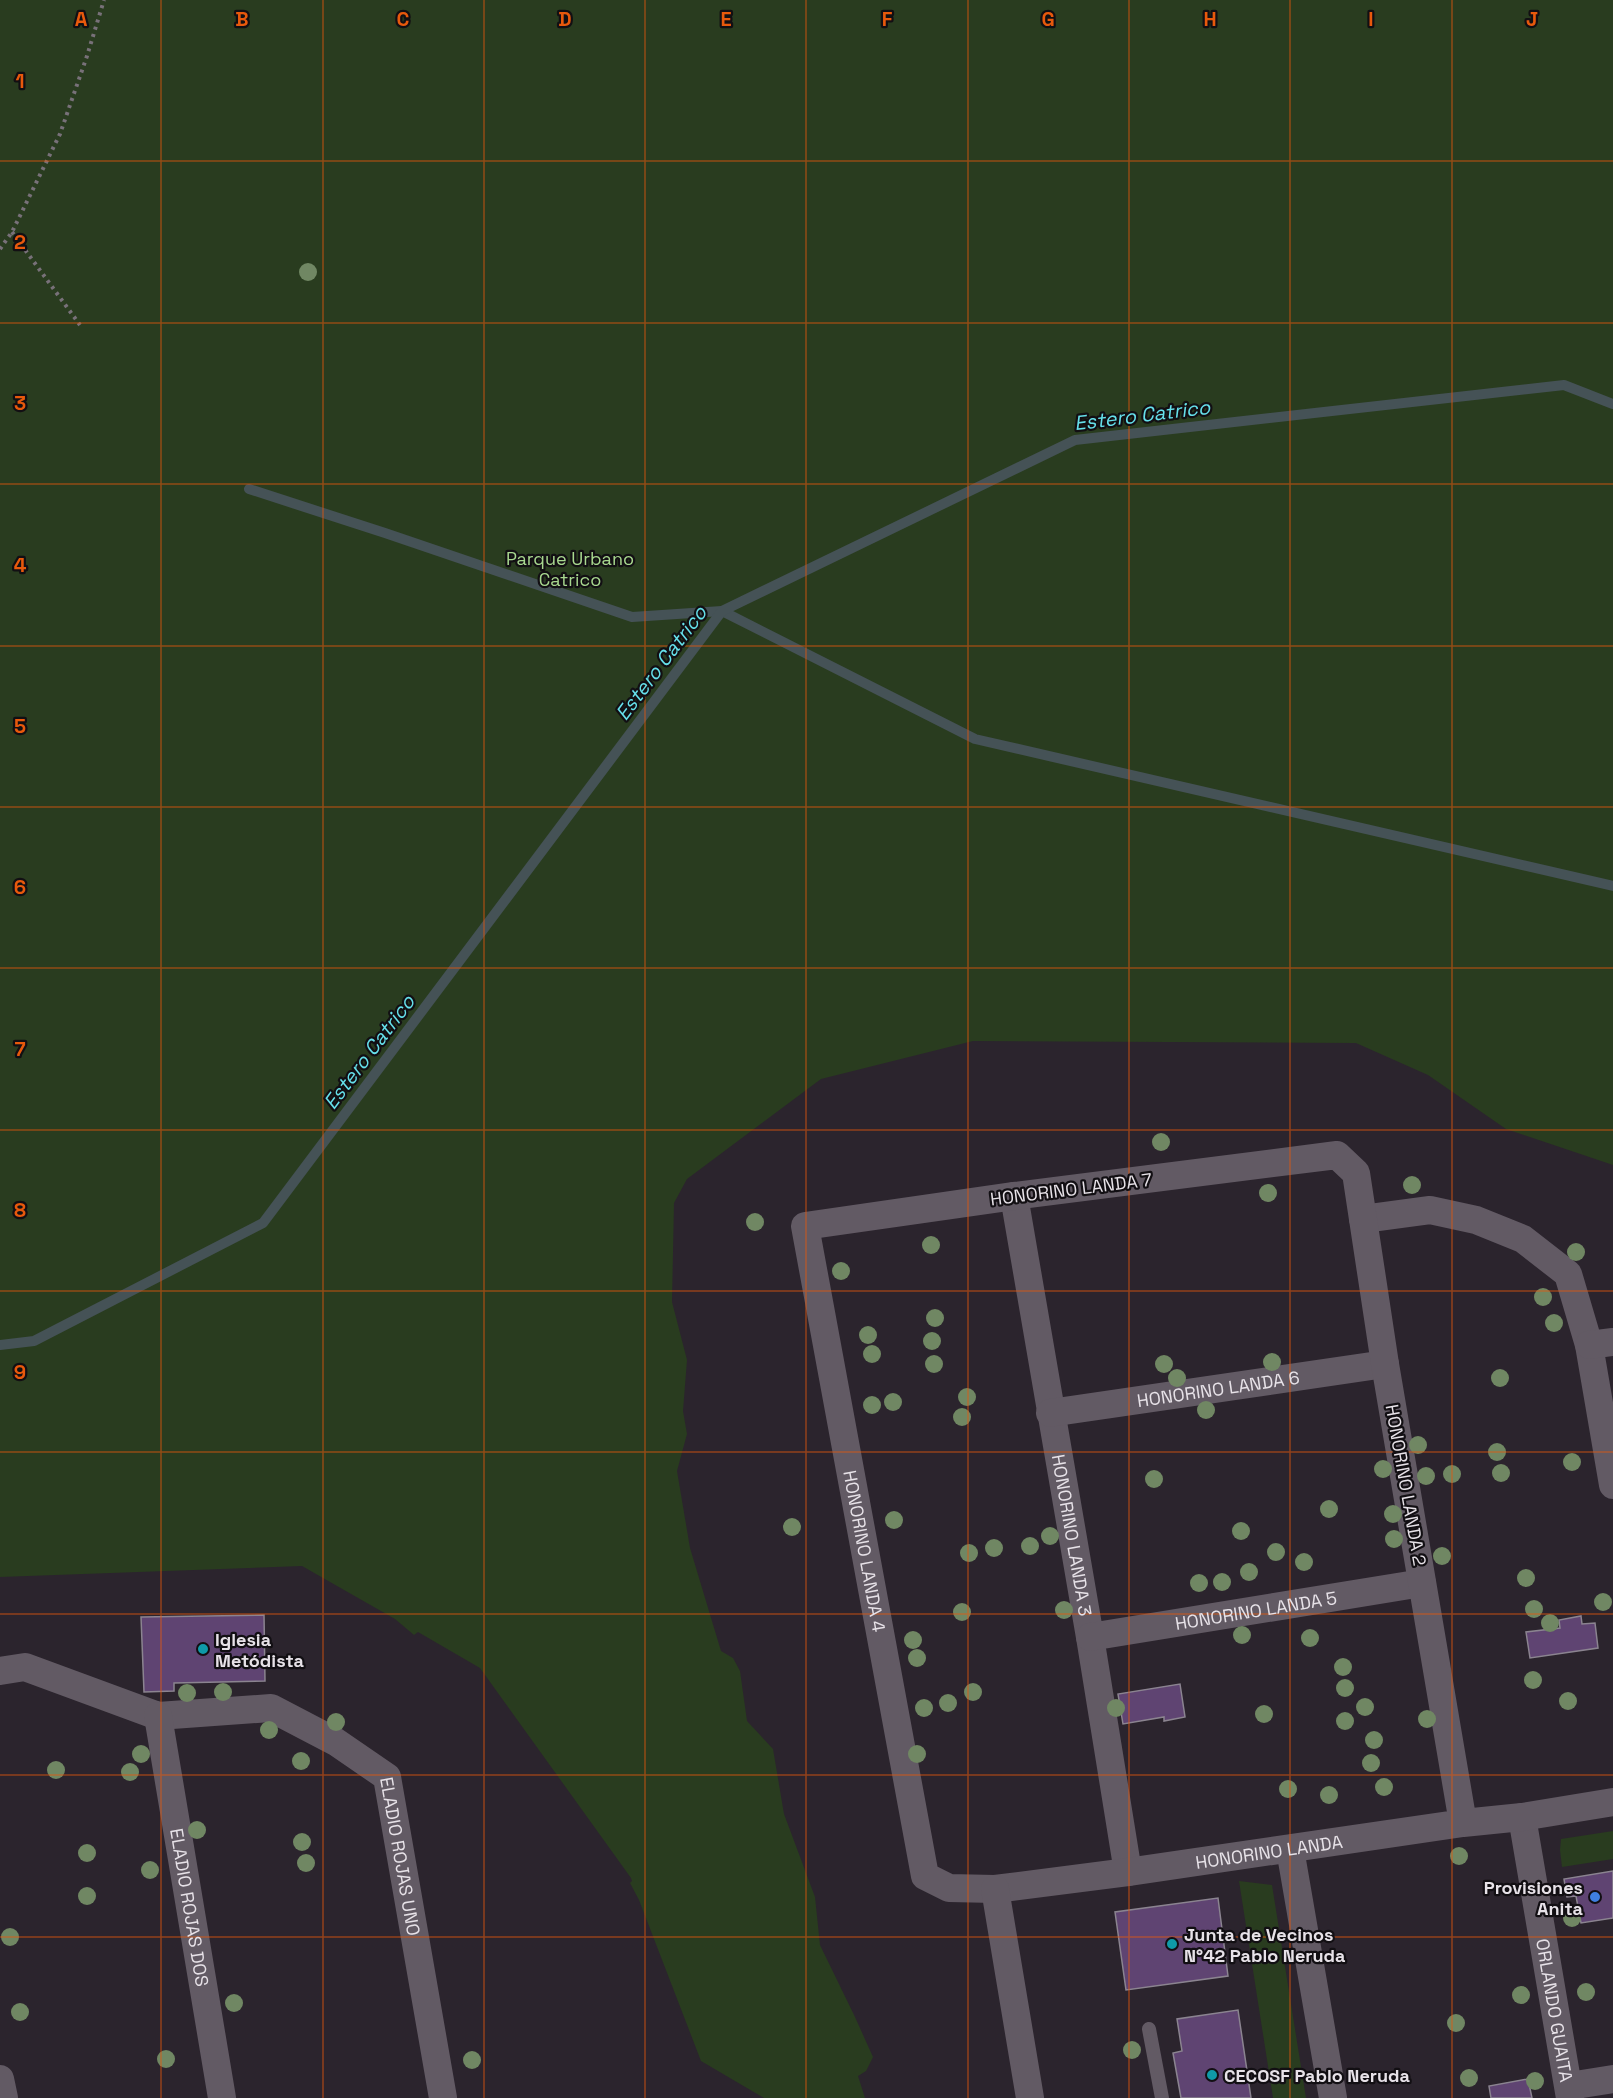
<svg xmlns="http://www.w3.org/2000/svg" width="1613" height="2098" viewBox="0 0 1613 2098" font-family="'Space Grotesk',sans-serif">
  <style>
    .green { fill: #293c1f }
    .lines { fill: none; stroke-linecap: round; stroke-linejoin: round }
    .stream { stroke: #455256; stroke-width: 10 }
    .building { fill: #5f4472; stroke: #8b8490; stroke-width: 1.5 }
    .path { stroke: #787179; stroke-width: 4; stroke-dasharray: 3 4.5; stroke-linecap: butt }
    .lane { stroke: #625a64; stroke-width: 14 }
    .street { stroke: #625a64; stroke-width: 28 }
    .tree { fill: #708763 }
    .grid { fill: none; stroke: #e8590c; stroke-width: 1.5; stroke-opacity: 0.55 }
    .culture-dot { fill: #0f9aa8; stroke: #120f13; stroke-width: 2 }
    .shop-dot { fill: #3f7fe0; stroke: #120f13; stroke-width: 2 }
    .labels { text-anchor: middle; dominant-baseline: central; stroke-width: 4.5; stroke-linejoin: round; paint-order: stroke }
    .park-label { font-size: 18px; fill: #a8d88f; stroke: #120f13 }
    .street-label { font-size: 18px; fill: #e7e2e8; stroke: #120f13 }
    .poi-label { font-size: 18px; font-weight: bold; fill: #e7e2e8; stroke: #120f13; text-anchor: start }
    .water-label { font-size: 20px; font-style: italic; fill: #66e1eb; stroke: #120f13 }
    .grid-label { font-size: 20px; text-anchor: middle; font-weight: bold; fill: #e8590c; stroke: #120f13; stroke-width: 4.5; stroke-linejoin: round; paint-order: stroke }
  </style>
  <rect width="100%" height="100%" fill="#2b242d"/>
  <g class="green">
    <polygon points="0,0 1613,0 1613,1165 1506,1129 1428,1075 1356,1043 973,1041 821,1079 687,1179 674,1203 672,1302 687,1360 683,1411 687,1434 677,1471 690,1548 721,1651 733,1658 740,1671 747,1721 773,1749 784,1814 815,1897 820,1945 855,2017 873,2057 866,2071 858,2076 865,2098 764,2098 701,2061 639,1900 630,1883 632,1881 631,1878 480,1668 418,1632 414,1635 395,1619 302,1566 0,1577"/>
    <polygon points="1613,1831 1613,1859 1562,1867 1560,1850 1561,1839"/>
    <polygon points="1239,1881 1272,1885 1306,2098 1273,2098"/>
  </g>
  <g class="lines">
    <g class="stream">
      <polyline points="249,489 385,533 632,617 722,611 975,739 1613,886"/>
      <polyline points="0,1345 34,1341 263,1223 722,611 1075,440 1564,385 1613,404"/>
    </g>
  </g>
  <g class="building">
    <polygon points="264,1615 265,1681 174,1683 174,1691 144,1692 141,1617"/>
    <polygon points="1581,1616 1582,1624 1595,1623 1598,1648 1530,1658 1526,1632 1560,1628 1559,1620"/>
    <polygon points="1180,1684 1185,1717 1164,1721 1164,1717 1123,1724 1118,1694"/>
    <polygon points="1613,1871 1613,1918 1581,1923 1576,1896 1567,1897 1564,1879"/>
    <polygon points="1218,1898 1228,1976 1126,1990 1115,1912"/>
    <polygon points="1238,2010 1251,2098 1181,2098 1173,2053 1182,2051 1177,2019"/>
    <polygon points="1528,2079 1532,2098 1491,2098 1489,2086"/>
  </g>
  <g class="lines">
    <g class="path">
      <polyline points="12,232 80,325"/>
      <polyline points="0,249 12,232 60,134 87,56 104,0"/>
    </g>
    <polyline class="lane" points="1149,2029 1162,2098"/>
    <g class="street">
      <path id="s1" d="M1014,1196L1090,1637L1128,1872"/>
      <polyline points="1363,1219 1430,1210 1476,1220 1523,1239 1568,1274 1589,1345 1613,1485"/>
      <polyline points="1589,1345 1613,1342"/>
      <path id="s2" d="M1050,1413L1385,1364"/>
      <path id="s3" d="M1090,1637L1422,1583"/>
      <path id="s4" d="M0,1671L25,1667L158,1716L271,1708L336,1742L387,1777L443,2098"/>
      <path id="s5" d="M158,1716L222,2098"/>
      <path id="s6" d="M1522,1817L1570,2098"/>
      <path id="s7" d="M1463,1823L1385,1364L1356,1173L1337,1155L1014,1196L805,1226L925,1876L949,1888L995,1889L1128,1872L1463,1823L1522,1817L1613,1802"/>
      <polyline points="1290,1849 1333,2098"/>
      <polyline points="995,1889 1030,2098"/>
      <polyline points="0,2079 4,2098"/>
      <polyline points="1569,2086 1613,2079"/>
    </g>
  </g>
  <g class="tree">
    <circle cx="308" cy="272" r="9"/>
    <circle cx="1161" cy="1142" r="9"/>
    <circle cx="1412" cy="1185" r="9"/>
    <circle cx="1268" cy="1193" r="9"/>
    <circle cx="755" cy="1222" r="9"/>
    <circle cx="931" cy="1245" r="9"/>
    <circle cx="1576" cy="1252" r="9"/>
    <circle cx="841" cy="1271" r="9"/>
    <circle cx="1543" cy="1297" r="9"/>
    <circle cx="935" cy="1318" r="9"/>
    <circle cx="1554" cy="1323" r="9"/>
    <circle cx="868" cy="1335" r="9"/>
    <circle cx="932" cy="1341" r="9"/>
    <circle cx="872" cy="1354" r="9"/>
    <circle cx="1272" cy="1362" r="9"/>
    <circle cx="934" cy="1364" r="9"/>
    <circle cx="1164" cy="1364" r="9"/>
    <circle cx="1177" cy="1378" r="9"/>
    <circle cx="1500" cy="1378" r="9"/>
    <circle cx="967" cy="1397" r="9"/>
    <circle cx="893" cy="1402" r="9"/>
    <circle cx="872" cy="1405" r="9"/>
    <circle cx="1206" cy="1410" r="9"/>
    <circle cx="962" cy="1417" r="9"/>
    <circle cx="1418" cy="1445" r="9"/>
    <circle cx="1497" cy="1452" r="9"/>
    <circle cx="1572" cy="1462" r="9"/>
    <circle cx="1383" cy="1469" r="9"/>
    <circle cx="1501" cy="1473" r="9"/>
    <circle cx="1452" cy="1474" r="9"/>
    <circle cx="1426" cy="1476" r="9"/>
    <circle cx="1154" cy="1479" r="9"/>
    <circle cx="1329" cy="1509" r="9"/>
    <circle cx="1393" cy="1514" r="9"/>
    <circle cx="894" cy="1520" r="9"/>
    <circle cx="792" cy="1527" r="9"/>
    <circle cx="1241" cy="1531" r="9"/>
    <circle cx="1050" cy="1536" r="9"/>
    <circle cx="1394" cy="1539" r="9"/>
    <circle cx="1030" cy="1546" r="9"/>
    <circle cx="994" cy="1548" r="9"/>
    <circle cx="1276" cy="1552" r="9"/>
    <circle cx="969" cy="1553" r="9"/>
    <circle cx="1442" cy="1556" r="9"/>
    <circle cx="1304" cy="1562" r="9"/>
    <circle cx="1249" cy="1572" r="9"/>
    <circle cx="1526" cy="1578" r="9"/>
    <circle cx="1222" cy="1582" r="9"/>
    <circle cx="1199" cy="1583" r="9"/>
    <circle cx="1603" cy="1602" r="9"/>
    <circle cx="1534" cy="1609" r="9"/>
    <circle cx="1064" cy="1610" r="9"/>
    <circle cx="962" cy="1612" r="9"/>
    <circle cx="1550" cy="1623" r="9"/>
    <circle cx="1242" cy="1635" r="9"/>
    <circle cx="1310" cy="1638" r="9"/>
    <circle cx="913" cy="1640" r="9"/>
    <circle cx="917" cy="1658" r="9"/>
    <circle cx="1343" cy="1667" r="9"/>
    <circle cx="1533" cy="1680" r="9"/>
    <circle cx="1345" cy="1688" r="9"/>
    <circle cx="223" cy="1692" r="9"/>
    <circle cx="973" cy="1692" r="9"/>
    <circle cx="187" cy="1693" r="9"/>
    <circle cx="1568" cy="1701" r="9"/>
    <circle cx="948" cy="1703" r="9"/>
    <circle cx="1365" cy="1707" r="9"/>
    <circle cx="924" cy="1708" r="9"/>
    <circle cx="1116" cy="1708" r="9"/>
    <circle cx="1264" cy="1714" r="9"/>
    <circle cx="1427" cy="1719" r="9"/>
    <circle cx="1345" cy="1721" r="9"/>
    <circle cx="336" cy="1722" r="9"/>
    <circle cx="269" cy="1730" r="9"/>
    <circle cx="1374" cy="1740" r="9"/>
    <circle cx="141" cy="1754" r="9"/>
    <circle cx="917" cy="1754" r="9"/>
    <circle cx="301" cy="1761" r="9"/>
    <circle cx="1371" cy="1763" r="9"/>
    <circle cx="56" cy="1770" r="9"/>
    <circle cx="130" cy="1772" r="9"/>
    <circle cx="1384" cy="1787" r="9"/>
    <circle cx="1288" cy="1789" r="9"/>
    <circle cx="1329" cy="1795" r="9"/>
    <circle cx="197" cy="1830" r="9"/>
    <circle cx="302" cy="1842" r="9"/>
    <circle cx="87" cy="1853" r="9"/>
    <circle cx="1459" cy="1856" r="9"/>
    <circle cx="306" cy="1863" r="9"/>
    <circle cx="150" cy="1870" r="9"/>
    <circle cx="87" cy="1896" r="9"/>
    <circle cx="1572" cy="1918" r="9"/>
    <circle cx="10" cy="1937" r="9"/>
    <circle cx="1586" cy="1992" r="9"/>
    <circle cx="1521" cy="1995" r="9"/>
    <circle cx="234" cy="2003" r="9"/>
    <circle cx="20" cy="2012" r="9"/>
    <circle cx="1456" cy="2023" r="9"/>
    <circle cx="1132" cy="2050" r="9"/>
    <circle cx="166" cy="2059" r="9"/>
    <circle cx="472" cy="2060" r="9"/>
    <circle cx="1469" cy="2078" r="9"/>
    <circle cx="1535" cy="2081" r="9"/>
  </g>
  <path class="grid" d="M161,0V2098M323,0V2098M484,0V2098M645,0V2098M806,0V2098M968,0V2098M1129,0V2098M1290,0V2098M1452,0V2098M0,161H1613M0,323H1613M0,484H1613M0,646H1613M0,807H1613M0,968H1613M0,1130H1613M0,1291H1613M0,1452H1613M0,1614H1613M0,1775H1613M0,1937H1613"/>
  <g class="culture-dot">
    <circle cx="203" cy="1649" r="6"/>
    <circle cx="1172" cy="1944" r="6"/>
    <circle cx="1212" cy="2075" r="6"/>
  </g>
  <circle class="shop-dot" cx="1595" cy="1897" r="6"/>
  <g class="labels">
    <g class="park-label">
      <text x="570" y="558">Parque Urbano<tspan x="570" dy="21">Catrico</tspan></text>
    </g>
    <g class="street-label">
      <text transform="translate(1071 1189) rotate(-7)">HONORINO LANDA 7</text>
      <text stroke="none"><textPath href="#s2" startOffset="170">HONORINO LANDA 6</textPath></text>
      <text transform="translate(1406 1485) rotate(80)">HONORINO LANDA 2</text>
      <text stroke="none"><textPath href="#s1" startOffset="344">HONORINO LANDA 3</textPath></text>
      <text stroke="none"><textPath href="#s7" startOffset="1552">HONORINO LANDA 4</textPath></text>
      <text stroke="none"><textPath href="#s3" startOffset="168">HONORINO LANDA 5</textPath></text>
      <text stroke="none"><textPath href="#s7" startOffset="2232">HONORINO LANDA</textPath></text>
      <text stroke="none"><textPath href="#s4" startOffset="496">ELADIO ROJAS UNO</textPath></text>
      <text stroke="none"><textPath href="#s5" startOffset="194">ELADIO ROJAS DOS</textPath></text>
      <text stroke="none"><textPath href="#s6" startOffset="196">ORLANDO GUAITA</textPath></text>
    </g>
    <g class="poi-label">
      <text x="215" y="1639">Iglesia<tspan x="215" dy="21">Metódista</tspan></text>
      <text x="1583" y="1887" text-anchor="end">Provisiones<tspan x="1583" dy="21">Anita</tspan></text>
      <text x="1184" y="1934">Junta de Vecinos<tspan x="1184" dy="21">N°42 Pablo Neruda</tspan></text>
      <text x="1224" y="2075">CECOSF Pablo Neruda</text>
    </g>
    <g class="water-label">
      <text transform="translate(1142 415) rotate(-7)">Estero Catrico</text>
      <text transform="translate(661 663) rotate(-53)">Estero Catrico</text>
      <text transform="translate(369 1052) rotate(-53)">Estero Catrico</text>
    </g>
  </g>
  <g class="grid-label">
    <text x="81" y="26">A</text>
    <text x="242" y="26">B</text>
    <text x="403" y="26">C</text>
    <text x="565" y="26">D</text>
    <text x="726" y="26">E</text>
    <text x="887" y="26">F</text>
    <text x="1048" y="26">G</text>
    <text x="1210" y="26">H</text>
    <text x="1371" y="26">I</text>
    <text x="1532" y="26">J</text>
    <text x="20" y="88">1</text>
    <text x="20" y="249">2</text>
    <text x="20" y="410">3</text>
    <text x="20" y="572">4</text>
    <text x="20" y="733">5</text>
    <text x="20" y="894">6</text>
    <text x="20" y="1056">7</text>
    <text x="20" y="1217">8</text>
    <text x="20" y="1379">9</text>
  </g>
</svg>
